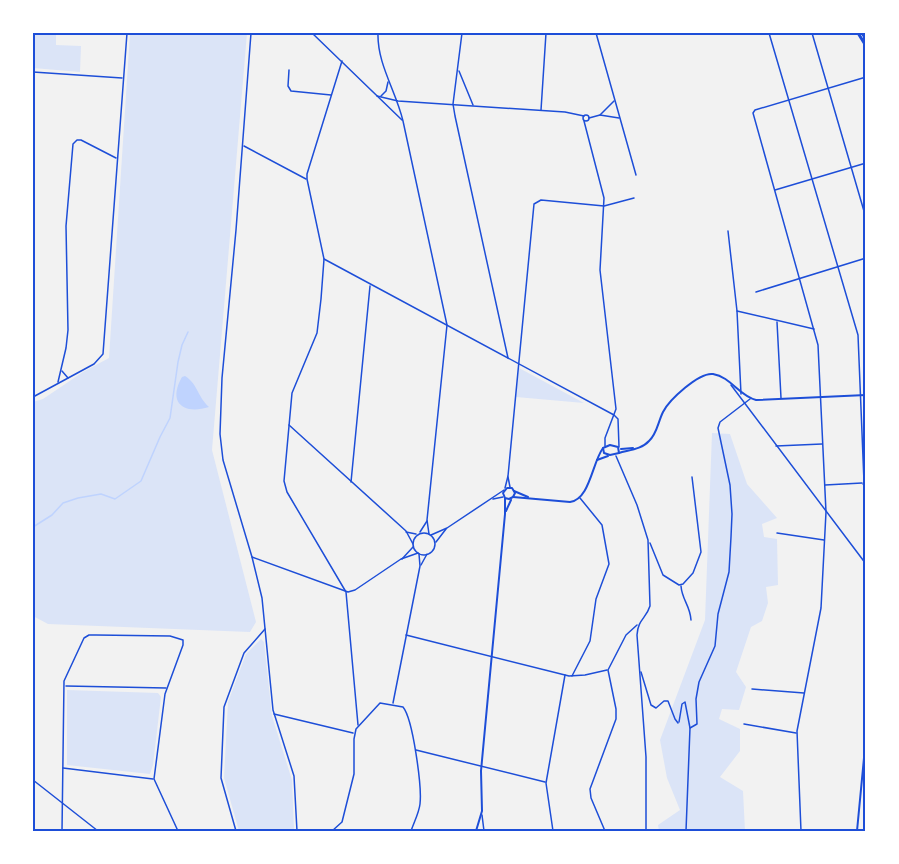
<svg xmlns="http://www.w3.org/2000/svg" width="899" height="864" viewBox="0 0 899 864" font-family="'Varela Round',sans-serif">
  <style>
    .green { fill: #dbe4f7 }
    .water { fill: #bfd3fe }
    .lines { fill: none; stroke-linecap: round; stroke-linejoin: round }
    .stream { stroke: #bfd3fe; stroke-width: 1.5 }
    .minor { stroke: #1d4ed8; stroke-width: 1.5 }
    .secondary { stroke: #1d4ed8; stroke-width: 2 }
    .primary { stroke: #1d4ed8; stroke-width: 3 }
    .neatline { fill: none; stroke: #1d4ed8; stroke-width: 2 }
  </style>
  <rect width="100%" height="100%" fill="#f2f2f2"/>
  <g class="green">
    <polygon points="33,33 56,33 56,45 81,46 80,72 33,68"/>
    <polygon points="130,33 247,33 212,450 256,622 250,632 48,624 33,616 33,402 43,399 83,372 109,358"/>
    <polygon points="519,368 584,403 516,397"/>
    <polygon points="712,433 730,434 747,484 777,518 762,524 764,537 777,539 778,585 766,587 768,603 762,621 751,627 736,672 746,687 739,710 722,709 719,719 740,729 740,751 720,777 743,791 745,831 659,831 658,825 680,810 667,778 660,740 705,620"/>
    <polygon points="261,639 264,642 272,716 292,780 294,829 239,831 224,778 228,702 246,654"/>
    <polygon points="67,690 158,693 161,697 153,765 150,774 67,765"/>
  </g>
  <path class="water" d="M185,376C198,384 197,396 209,407C184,415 167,403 182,377Z"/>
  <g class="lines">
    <polyline class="stream" points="33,527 52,515 63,503 78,498 101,494 115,499 141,481 160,437 170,418 178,362 182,345 188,332"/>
    <g class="minor">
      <polyline points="251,33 236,230 222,378 220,434 223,460 252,557 262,598 273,710 294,776 297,831"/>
      <polyline points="312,33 402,120"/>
      <path d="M378,33C377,64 396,91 403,121L447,325L427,520L429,534"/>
      <polyline points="462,33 453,104 455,116 508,358"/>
      <polyline points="596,33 636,175"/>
      <polyline points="769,33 858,335 864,482"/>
      <polyline points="812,33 866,218"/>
      <polyline points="342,61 307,174 307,179 324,259 321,299 317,333 292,393 284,481 287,492 346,592 358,725"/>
      <polyline points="289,70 288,86 291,91 331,95"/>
      <polyline points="459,71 473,105"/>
      <polyline points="33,72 122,78"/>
      <polyline points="377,96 398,101 565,112 584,116"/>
      <polyline points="381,96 386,91 388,82"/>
      <polyline points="541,110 546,33"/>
      <circle cx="586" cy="118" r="3"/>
      <polyline points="600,115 619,118"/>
      <polyline points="589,118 600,115 614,101"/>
      <polyline points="584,121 604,198 600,270 616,409 605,438 605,446"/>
      <polyline points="244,146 306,179"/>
      <polyline points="775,190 866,163"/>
      <polyline points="728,231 737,311 741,394"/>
      <polyline points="324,259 614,415 618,419 619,447"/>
      <polyline points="756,292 866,258"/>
      <polyline points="737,311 814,329"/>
      <polyline points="777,322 781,398"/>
      <polyline points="62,371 68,378"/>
      <polyline points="58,382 66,348 68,330 66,226 73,144 77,140 81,140 116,158"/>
      <polyline points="731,385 866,564"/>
      <polyline points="33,397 94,364 103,354 127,33"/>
      <polyline points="289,425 406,531 413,544"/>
      <polyline points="776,446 822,444"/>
      <path d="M616,456L637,505L648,540L650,606C646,619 638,619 637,635L646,757V831"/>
      <polyline points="508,477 510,487"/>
      <polyline points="351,482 370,286"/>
      <polyline points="863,484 866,485"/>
      <polyline points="825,485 862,483"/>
      <polyline points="864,485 866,507"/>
      <polyline points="505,488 508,476 534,204 541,200 604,206 634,198"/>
      <polyline points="493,499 503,497"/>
      <polyline points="406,532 416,534"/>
      <polyline points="420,532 427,521"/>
      <circle cx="424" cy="544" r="11"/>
      <polyline points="777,533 824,540"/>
      <polyline points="431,535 447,528 504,490"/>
      <polyline points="436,542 446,529"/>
      <polyline points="650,543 663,575 679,585 683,584 693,573 701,552 692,477"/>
      <polyline points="252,557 348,592 355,590 401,559 418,553"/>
      <polyline points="402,559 413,547"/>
      <polyline points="421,565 427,554"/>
      <path d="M681,586C682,600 690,605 691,620"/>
      <polyline points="406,635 569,676 585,675 607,670"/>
      <polyline points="641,672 651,705 656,708 664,701 668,701 675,719 678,723"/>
      <polyline points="572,676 590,641 596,599 609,564 602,525 580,498"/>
      <polyline points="66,686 166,688"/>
      <polyline points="752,689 804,693"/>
      <polyline points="393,703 420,566 419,554"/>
      <polyline points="274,714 353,733"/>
      <polyline points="679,722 682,704 685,702 690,728 686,831"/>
      <polyline points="744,724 796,733"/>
      <polyline points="690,728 697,724 696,699 699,682 715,646 718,614 729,572 731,537 732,514 730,485 718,428 720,422 750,399"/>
      <polyline points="416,750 545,782"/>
      <polyline points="63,768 153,779"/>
      <polyline points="33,780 98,831"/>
      <polyline points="482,815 484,831"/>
      <polyline points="62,831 64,681 84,638 89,635 96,635 170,636 183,640 183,645 165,694 154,779 178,831"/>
      <polyline points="236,831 221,778 224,707 244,653 265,629"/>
      <path d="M332,831L342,822L354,774V739L356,729L380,703L403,707C413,719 422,787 420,804C419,813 414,822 411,831"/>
      <polyline points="553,831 546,783 565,675"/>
      <polyline points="605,831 591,798 590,789 616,719 616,709 608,670 626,635 637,625"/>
      <polyline points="801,831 797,731 821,608 826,512 818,345 753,113 755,110 866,77"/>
    </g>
    <g class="secondary">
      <polygon points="610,445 618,447 619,453 610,455 604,453 603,448"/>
      <polyline points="621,449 633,448"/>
      <path d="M619,453C629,450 642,449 649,441C657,434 658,422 663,412C669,400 699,372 713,374C731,377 739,396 756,400L866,395"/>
      <polyline points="597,460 608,456"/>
      <polyline points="514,491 528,497"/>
      <path d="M513,497L570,502C590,499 592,463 603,448"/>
      <polyline points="506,511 511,500"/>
      <polyline points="476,831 482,811 481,771 505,514 505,498 503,493 507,488 512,488 515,493 513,497 509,499 505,498"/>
      <polyline points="857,831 866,737"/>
    </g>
    <g class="primary">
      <polyline points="858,33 866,46"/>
      <polyline points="862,33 866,39"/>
    </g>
  </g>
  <rect width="899" height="864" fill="none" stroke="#ffffff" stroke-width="69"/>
  <rect x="34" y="34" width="830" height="796" class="neatline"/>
</svg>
